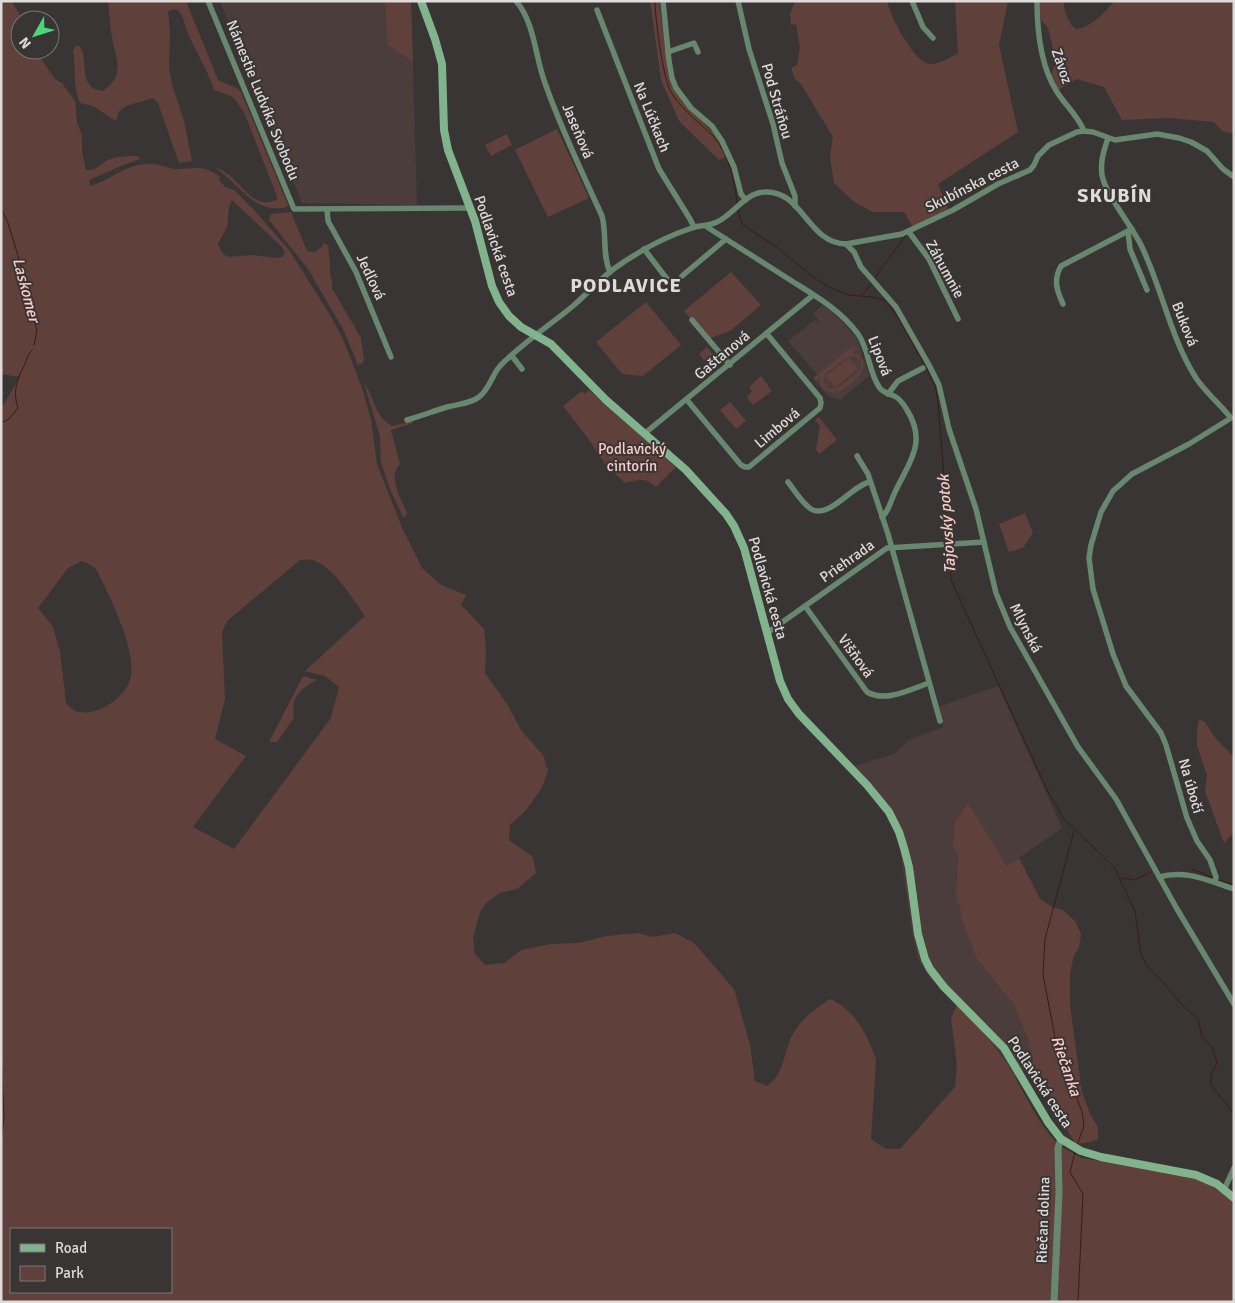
<svg xmlns="http://www.w3.org/2000/svg" width="1235" height="1303" viewBox="0 0 1235 1303" font-family="Signika,sans-serif">
  <style>
    .built { fill: #4a3d3b }
    .green { fill: #60403b; fill-rule: evenodd }
    .lines { fill: none; stroke-linecap: round; stroke-linejoin: round }
    .stream { stroke: #3e1a16; stroke-width: 1 }
    .minor { stroke: #67876e; stroke-width: 5.5 }
    .tertiary { stroke: #67876e; stroke-width: 7 }
    .secondary { stroke: #81b48c; stroke-width: 8 }
    .labels { text-anchor: middle; dominant-baseline: central; stroke-width: 4; stroke-linejoin: round; paint-order: stroke }
    .street-label { font-size: 15px; fill: #dfdbdb; stroke: #3a3535 }
    .park-label { font-size: 15px; fill: #f8cbc4; stroke: #3a3535 }
    .water-label { font-size: 16px; font-style: italic; fill: #faccc5; stroke: #3a3535 }
    .district-label { font-size: 20px; font-weight: bold; letter-spacing: 1px; fill: #dfdbdb; stroke: #3a3535 }
  </style>
  <rect width="100%" height="100%" fill="#3a3535"/>
  <g class="built">
    <polygon points="220,1 411,1 417,205 302,203"/>
    <polygon points="823,305 840,319 857,339 869,376 840,400 827,395 813,378 817,374 788,341 815,320 818,323 820,322 813,313"/>
    <polygon points="998,686 1062,828 1007,866 968,804 955,822 958,854 956,894 977,959 1014,1005 1028,1039 1033,1060 1015,1079 1001,1054 980,1029 930,978 918,959 913,937 900,850 895,832 884,812 879,807 885,802 855,766 894,754 909,740 943,727 938,707"/>
  </g>
  <g class="green">
    <path d="M1,1H14L13,4L23,20H20V50H35L55,79L62,83L75,101L77,122L82,135V151L86,170C99,170 98,165 108,160C117,156 127,156 137,156L140,159L121,166L89,180L90,186C112,180 122,165 148,164C157,163 166,168 175,169C195,170 201,163 220,177L219,180L225,187L234,190L254,210L289,250L330,315L343,339L362,388L371,420L377,464L403,530L422,568L441,585L466,595L461,605L484,629L486,649L485,673L507,704L521,730L543,755L548,771L541,789L526,810L510,825L509,840L533,857L536,873L517,889L500,893L487,902L480,912L473,937L475,954L485,965L505,963L521,950L551,944L578,943L607,936L638,933L652,937L675,933L694,943L734,989L750,1045L755,1081L767,1086C785,1074 783,1052 793,1034C802,1018 815,1009 830,999C855,1010 868,1035 876,1060L871,1139L886,1149H900L955,1087L957,1064L951,1018L957,1005C972,1021 988,1036 1000,1054C1020,1081 1032,1115 1055,1141C1062,1148 1073,1153 1081,1158L1181,1173L1221,1189L1234,1203V1302H1V409L20,377L1,374ZM232,200L282,247L285,253L282,257L276,258L252,255L228,257L223,254L218,244L227,227L229,207ZM300,560C304,560 309,559 313,560C333,566 353,599 365,616L305,671L325,676L339,687L331,718L234,849L193,827L246,756L215,739L225,699L222,632L227,621ZM82,561C86,563 92,565 95,568C98,571 100,577 102,581C114,605 135,650 131,676C127,698 96,718 75,711C72,709 69,706 66,703L60,652L53,627L38,608L68,568ZM11,1229H171V1292H11Z"/>
    <path d="M108,1H186L218,80L238,89L241,92L288,205L287,207C253,215 240,183 215,168C240,173 250,214 278,199L244,112L233,97L214,90C208,71 197,54 189,36C185,27 185,18 178,10L172,9L168,12L170,31L169,68L172,84L184,121L192,161L179,163L158,103L153,98L126,106L119,111L116,121L93,106L80,103C73,89 76,66 73,50L76,46H79C90,57 76,89 103,91C126,74 116,60 112,37C110,25 109,13 108,1Z"/>
    <polygon points="385,1 411,1 413,62 388,45"/>
    <polygon points="650,1 659,1 669,78 677,94 715,135 727,156 719,160 679,121 661,80"/>
    <path d="M795,1H887C890,16 911,56 926,63C936,67 949,58 958,53L955,1H1008L999,45L1018,132L938,184L948,209L913,227L904,212H873L854,202L834,183L830,157L833,137L801,84L795,79L791,68L797,65L800,48L796,24L791,25L790,14Z"/>
    <path d="M1039,1H1063C1065,12 1067,22 1076,29C1091,28 1105,12 1115,1H1234V134L1222,131L1214,122L1169,118L1122,120L1104,87L1077,79L1058,90L1051,76L1056,60L1048,28L1041,20Z"/>
    <polygon points="557,129 589,198 548,217 515,150"/>
    <polygon points="507,134 512,145 491,156 485,145"/>
    <path d="M291,212L307,251L315,252L323,246V243L328,245C329,254 330,263 330,271C330,277 333,282 332,288L361,338L364,360L363,363L358,365L343,329L308,269L269,220L271,214Z"/>
    <polygon points="731,272 761,305 730,331 708,339 684,311"/>
    <polygon points="646,302 681,345 643,376 622,374 596,342"/>
    <path d="M853,346L855,349L852,353L858,355L863,360C866,376 848,385 836,394L838,391C827,394 820,389 820,378L816,381L814,378ZM849,356H854L860,361L861,367L857,373L838,388L828,389L823,382L825,374Z"/>
    <polygon points="707,347 720,363 712,370 699,354"/>
    <polygon points="849,358 858,369 835,387 826,376"/>
    <polygon points="761,376 772,391 753,405 747,397 752,391 749,387"/>
    <path d="M364,383C375,397 373,415 392,426L413,421V423L391,430L400,464C387,476 401,499 407,513L404,518L391,492L381,462L380,436Z"/>
    <path d="M589,390L676,467L656,487C645,477 639,480 625,483L606,465L585,434L563,406L582,391L585,394Z"/>
    <polygon points="730,402 746,421 736,429 720,410"/>
    <polygon points="819,417 837,440 819,454 816,449 820,426 815,420"/>
    <polygon points="1025,513 1033,533 1023,548 1009,552 999,524"/>
    <path d="M303,676L317,680C299,690 291,696 294,718L277,742H269Z"/>
    <polygon points="1199,719 1205,722 1215,738 1234,757 1234,832 1224,843 1205,791 1207,775 1197,745 1197,731"/>
    <polygon points="968,803 1007,866 1019,858 1040,899 1052,907 1063,910 1075,921 1081,934 1079,948 1074,955 1070,973 1070,1006 1082,1092 1090,1114 1098,1127 1098,1139 1091,1142 1076,1144 1052,1106 1048,1085 1031,1063 1033,1060 1028,1039 1014,1005 977,959 965,929 956,894 958,855 953,847 955,822"/>
  </g>
  <g class="lines">
    <g class="stream">
      <path d="M655,1C655,18 663,79 671,92C681,109 699,122 713,136C729,154 735,181 737,204"/>
      <polyline points="1,208 8,223 22,269 33,319 37,330 34,345"/>
      <polyline points="738,210 741,222 747,228 774,245 817,280 835,290 849,295 871,297 884,300 896,314 929,373 935,386 938,401 949,542"/>
      <polyline points="874,279 906,235"/>
      <polyline points="862,295 872,283"/>
      <path d="M1,423L9,419L18,408C13,394 16,381 23,368C26,362 27,356 32,350"/>
      <polyline points="949,546 951,580 1047,790 1063,818 1114,867 1135,911 1141,955 1150,970 1163,982 1179,1002 1198,1019 1202,1037 1212,1047 1217,1063 1211,1075 1211,1085 1234,1114"/>
      <polyline points="1074,831 1045,939 1043,975 1056,1042 1082,1112 1084,1126 1077,1145"/>
      <polyline points="1192,869 1214,878"/>
      <polyline points="1121,878 1134,880 1151,872"/>
      <polyline points="1218,880 1234,885"/>
      <polyline points="1,1050 4,1117 1,1143"/>
      <polyline points="1075,1152 1070,1172 1083,1194 1078,1302"/>
    </g>
    <g class="minor">
      <polyline points="208,1 294,209 470,208"/>
      <path d="M516,1C535,23 535,57 545,83C561,129 582,172 602,216C607,234 602,255 610,272"/>
      <polyline points="663,1 669,61 672,78 676,88 691,108 712,126 722,141 734,167 741,194 746,200"/>
      <polyline points="738,1 749,49 773,124 782,163 795,196 795,206"/>
      <polyline points="912,1 923,27 933,38"/>
      <path d="M1037,1C1037,31 1041,67 1057,92C1066,106 1078,116 1084,131"/>
      <polyline points="597,10 659,169 690,219 694,227"/>
      <polyline points="668,52 694,43 698,52"/>
      <path d="M1108,138C1104,150 1100,162 1102,175C1105,194 1132,226 1141,245C1162,288 1170,337 1196,378C1206,393 1220,404 1231,418L1189,444L1132,474L1113,491L1101,512L1091,545L1089,558L1093,589L1113,654L1126,686L1161,733L1166,745L1187,818L1197,841L1210,860L1216,877L1215,882"/>
      <polyline points="327,209 328,221 356,272 391,357"/>
      <path d="M707,227C734,244 760,261 787,278C812,294 840,309 858,334C869,349 868,370 879,387C883,393 888,393 894,396C900,398 904,405 907,410C927,442 910,461 896,490C891,499 890,510 882,517"/>
      <polyline points="1128,231 1130,249 1147,290"/>
      <polyline points="909,232 929,259 958,319"/>
      <polyline points="846,244 854,252 861,267 896,307 929,365 939,385 949,429 976,509 996,593 1010,627 1078,747 1116,799 1177,909 1234,1004"/>
      <polyline points="644,249 674,288"/>
      <polyline points="682,276 726,239"/>
      <path d="M1063,304C1057,291 1053,280 1061,266L1132,229"/>
      <polyline points="692,320 730,365"/>
      <polyline points="512,356 522,369"/>
      <polyline points="888,394 898,381 923,368"/>
      <polyline points="687,400 741,465 745,467 749,467 820,408 821,403 820,398 767,334"/>
      <path d="M407,420C421,416 434,411 447,407C458,404 470,404 479,397C489,390 492,375 500,366C520,345 550,325 573,306C587,294 600,279 615,268C639,251 664,237 692,228C701,224 707,227 717,222C733,215 745,193 764,192C802,189 808,244 846,244L902,234L953,210L998,184L1030,170L1034,165L1038,156L1049,145L1077,132L1084,131L1093,132L1115,140L1157,134L1179,138L1191,142L1207,151L1223,169L1234,177"/>
      <polyline points="645,433 813,295"/>
      <polyline points="857,456 868,474 888,534 940,721"/>
      <path d="M788,482C795,491 802,503 811,509C829,520 852,485 870,482"/>
      <path d="M805,606L867,692C886,703 911,689 929,683"/>
      <polyline points="767,633 887,548 984,542"/>
      <path d="M1159,877C1186,869 1209,881 1234,889"/>
      <polyline points="1224,1190 1234,1168"/>
    </g>
    <polyline class="tertiary" points="1054,1302 1059,1193 1058,1148 1061,1139"/>
    <polyline class="secondary" points="421,1 435,39 442,64 444,130 448,150 475,221 492,286 499,302 509,316 521,327 551,344 606,400 686,470 726,514 734,526 744,548 780,681 788,699 799,714 867,785 889,812 899,832 904,848 909,867 918,934 925,959 930,969 944,987 1004,1048 1048,1122 1061,1139 1081,1151 1101,1157 1196,1175 1217,1184 1234,1198"/>
  </g>
  <g class="labels">
    <g class="street-label">
      <text transform="translate(1062 66) rotate(71)">Závoz</text>
      <text transform="translate(263 100) rotate(68)">Námestie Ludvíka Svobodu</text>
      <text transform="translate(777 101) rotate(74)">Pod Stráňou</text>
      <text transform="translate(652 117) rotate(68)">Na Lúčkach</text>
      <text transform="translate(578 131) rotate(67)">Jaseňová</text>
      <text transform="translate(972 185) rotate(-27)">Skubínska cesta</text>
      <text transform="translate(496 246) rotate(71)">Podlavická cesta</text>
      <text transform="translate(945 269) rotate(61)">Záhumnie</text>
      <text transform="translate(371 277) rotate(65)">Jedľová</text>
      <text transform="translate(1185 324) rotate(68)">Buková</text>
      <text transform="translate(722 355) rotate(-40)">Gaštanová</text>
      <text transform="translate(880 356) rotate(69)">Lipová</text>
      <text transform="translate(777 428) rotate(-40)">Limbová</text>
      <text transform="translate(847 561) rotate(-35)">Priehrada</text>
      <text transform="translate(768 588) rotate(74)">Podlavická cesta</text>
      <text transform="translate(1026 628) rotate(63)">Mlynská</text>
      <text transform="translate(856 656) rotate(54)">Višňová</text>
      <text transform="translate(1191 786) rotate(74)">Na úbočí</text>
      <text transform="translate(1040 1082) rotate(57)">Podlavická cesta</text>
      <text transform="translate(1043 1220) rotate(-88)">Riečan dolina</text>
    </g>
    <g class="park-label">
      <text x="632" y="449">Podlavický<tspan x="632" dy="17">cintorín</tspan></text>
    </g>
    <g class="water-label">
      <text transform="translate(26 290) rotate(75)">Laskomer</text>
      <text transform="translate(947 524) rotate(-94)">Tajovský potok</text>
      <text transform="translate(1066 1066) rotate(71)">Riečanka</text>
    </g>
    <g class="district-label">
      <text x="1115" y="195">SKUBÍN</text>
      <text x="626" y="285">PODLAVICE</text>
    </g>
  </g>
  <rect width="1235" height="1303" fill="none" stroke="#dfdbdb" stroke-width="5"/>
  <rect x="10" y="1228" width="162" height="65" fill="#3a3535" stroke="#7c7777"/>
  <rect x="20" y="1244" width="25" height="8" fill="#81b48c" stroke="#7c7777"/>
  <text x="55" y="1253" font-size="15" fill="#dfdbdb">Road</text>
  <rect x="20" y="1266" width="25" height="15" fill="#60403b" stroke="#7c7777"/>
  <text x="55" y="1278" font-size="15" fill="#dfdbdb">Park</text>
  <g transform="translate(35 35) rotate(231)"><circle r="24" fill="#3a3535" stroke="#7c7777"/>
  <path d="M0-4L9 19L0 12L-9 19Z" fill="#4ad778"/>
  <text y="-8" font-size="14" font-weight="bold" text-anchor="middle" fill="#dfdbdb">N</text>
  </g>
</svg>
